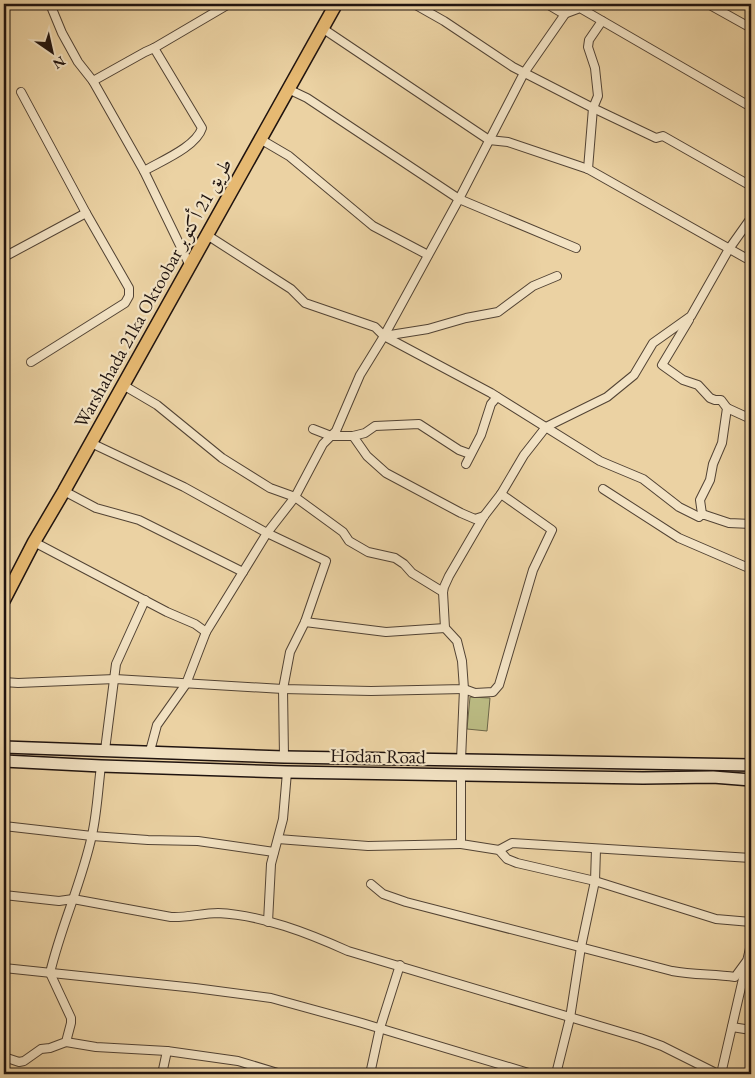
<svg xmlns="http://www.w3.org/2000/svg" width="755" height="1078" viewBox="0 0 755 1078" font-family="'EB Garamond',Amiri,serif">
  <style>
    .green { fill: #bbbb83; stroke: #6d6749 }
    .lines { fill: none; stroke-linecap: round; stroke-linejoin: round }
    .street-casing { stroke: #524334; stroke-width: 10 }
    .secondary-casing { stroke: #1f130f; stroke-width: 14 }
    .primary-casing { stroke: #1f130f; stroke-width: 15 }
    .street { stroke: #f2e2c3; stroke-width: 8 }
    .secondary { stroke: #f2e2c3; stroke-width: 11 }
    .primary { stroke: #e6b972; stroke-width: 12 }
    .labels { text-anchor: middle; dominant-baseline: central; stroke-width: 4.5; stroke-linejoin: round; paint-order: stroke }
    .street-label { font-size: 19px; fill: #1f130f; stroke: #f2e2c3 }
  </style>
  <rect width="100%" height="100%" fill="#ebd2a3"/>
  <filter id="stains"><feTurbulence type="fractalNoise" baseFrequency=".004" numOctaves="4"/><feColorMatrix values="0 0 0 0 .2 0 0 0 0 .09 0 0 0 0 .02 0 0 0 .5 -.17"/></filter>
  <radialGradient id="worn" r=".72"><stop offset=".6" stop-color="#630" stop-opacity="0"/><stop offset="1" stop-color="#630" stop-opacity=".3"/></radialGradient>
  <polygon class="green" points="470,697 490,698 487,731 467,729"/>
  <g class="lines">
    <defs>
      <g id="street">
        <polyline points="50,4 62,33 78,62 93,81 144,171 190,266"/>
        <polyline points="414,4 444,21 513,67 593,108 656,138 663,136 751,186"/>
        <polyline points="547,4 564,14 580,8 751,107"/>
        <polyline points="708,4 751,28"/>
        <polyline points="322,28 489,140 508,142 588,169 751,261"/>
        <polyline points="154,48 229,4"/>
        <path d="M93,81L145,52L154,48L202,128C196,147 161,161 144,171"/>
        <polyline points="288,89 307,98 459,199 576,248"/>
        <polyline points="21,92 86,213 129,288 129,296 125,303 31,362"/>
        <polyline points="260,139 289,156 373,226 428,255"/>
        <polyline points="588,169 593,108 598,96 595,68 588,47 589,40 602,21"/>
        <polyline points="207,235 291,289 305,303 375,327 384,336 491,393 600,461 643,479 679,507 699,517 702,514 729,523 751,524"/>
        <polyline points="4,257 86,213"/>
        <polyline points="689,320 662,365 683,380 698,385 710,398 715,400 721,400 727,408 722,443 713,464 710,480 700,500 702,514"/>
        <polyline points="384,336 428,329 466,318 498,312 533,286 557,276"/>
        <polyline points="123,385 157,405 222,458 270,488 295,497 343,532 349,541 368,552 395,558 404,564 412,573 443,592"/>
        <polyline points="727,408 751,419"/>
        <polyline points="313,429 331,436 353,436 365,433 375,426 419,424 459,450 470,454"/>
        <polyline points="353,436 367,456 386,473 461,513 475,519 484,516"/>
        <polyline points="91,443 184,487 267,533 326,561 305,622 290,652 283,689 284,757"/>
        <polyline points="466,464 481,435 491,404 497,397"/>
        <polyline points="603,489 679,538 751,569"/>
        <polyline points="64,491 96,508 139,520 243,572"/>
        <polyline points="34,542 167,612 195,624 206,632 186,684 157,725 150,751"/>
        <polyline points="305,622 386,632 445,628"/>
        <polyline points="206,632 267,533 295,497 323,444 336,431 360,375 384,336 459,199 524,73 572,4"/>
        <polyline points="4,682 18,683 115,679 283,689 371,691 464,689 462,661 457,641 445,628 443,592 444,587 449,576 484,516 501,494 524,455 546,427 607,397 634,375 653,343 691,316 729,249 751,218"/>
        <polyline points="105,750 116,664 145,600"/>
        <polyline points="461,760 464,689 475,693 493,692 499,685 533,570 552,530 501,494"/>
        <polyline points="461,775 461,844 499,850 507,859 517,863 595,881 716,919 751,922"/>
        <polyline points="4,826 92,836 148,840 198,841 274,852"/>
        <polyline points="278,839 368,846 461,844"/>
        <polyline points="499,850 512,843 751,858"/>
        <path d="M371,884L383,894L406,902L672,971C693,975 714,974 735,977L746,962L751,963"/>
        <path d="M4,895L59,901L73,899L171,917C187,918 202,913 218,913C262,915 308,933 348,951L640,1038L662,1046L718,1074"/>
        <polyline points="268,922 271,864 283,819 287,772"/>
        <polyline points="4,968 195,988 271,998 362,1023 532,1074"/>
        <polyline points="732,1027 751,1030"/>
        <polyline points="66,1042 96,1047 167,1051 238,1061 281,1074"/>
        <path d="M4,1057L19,1062L24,1061L41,1049L50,1048L66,1042L71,1023V1018L50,973C61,926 82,882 92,835C97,813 98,789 101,766"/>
        <polyline points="162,1074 167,1051"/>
        <polyline points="370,1074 380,1028 400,965"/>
        <polyline points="556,1074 570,1018 581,947 595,881 596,849"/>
        <polyline points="721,1074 751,944"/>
      </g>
      <g id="secondary">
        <polyline points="4,747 284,757 751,765"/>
        <polyline points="4,761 101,766 287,772 643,778 713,777 751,780"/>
      </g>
      <polyline id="primary" points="4,600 34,542 64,491 336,4"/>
    </defs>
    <use href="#street" class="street-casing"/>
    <use href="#secondary" class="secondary-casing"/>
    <use href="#primary" class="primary-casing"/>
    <use href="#street" class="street"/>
    <use href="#secondary" class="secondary"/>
    <use href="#primary" class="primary"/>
  </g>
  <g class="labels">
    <g class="street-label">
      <text transform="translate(153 293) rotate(-61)">Warshahada 21ka Oktoobar طريق 21 أكتوبر</text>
      <text transform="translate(378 756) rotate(1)">Hodan Road</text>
    </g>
  </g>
  <rect width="755" height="1078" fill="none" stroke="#ebd2a3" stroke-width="20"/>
  <rect x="5" y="5" width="745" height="1068" fill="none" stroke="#1f130f" stroke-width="2.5"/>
  <rect x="10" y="10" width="735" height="1058" fill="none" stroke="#1f130f"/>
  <g transform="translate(52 52) rotate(146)" stroke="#f2e2c3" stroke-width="4" paint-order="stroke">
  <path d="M0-4L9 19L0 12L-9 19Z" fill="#1f130f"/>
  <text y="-8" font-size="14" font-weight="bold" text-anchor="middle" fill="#1f130f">N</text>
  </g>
  <rect width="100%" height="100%" filter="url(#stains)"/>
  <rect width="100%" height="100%" fill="url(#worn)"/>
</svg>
